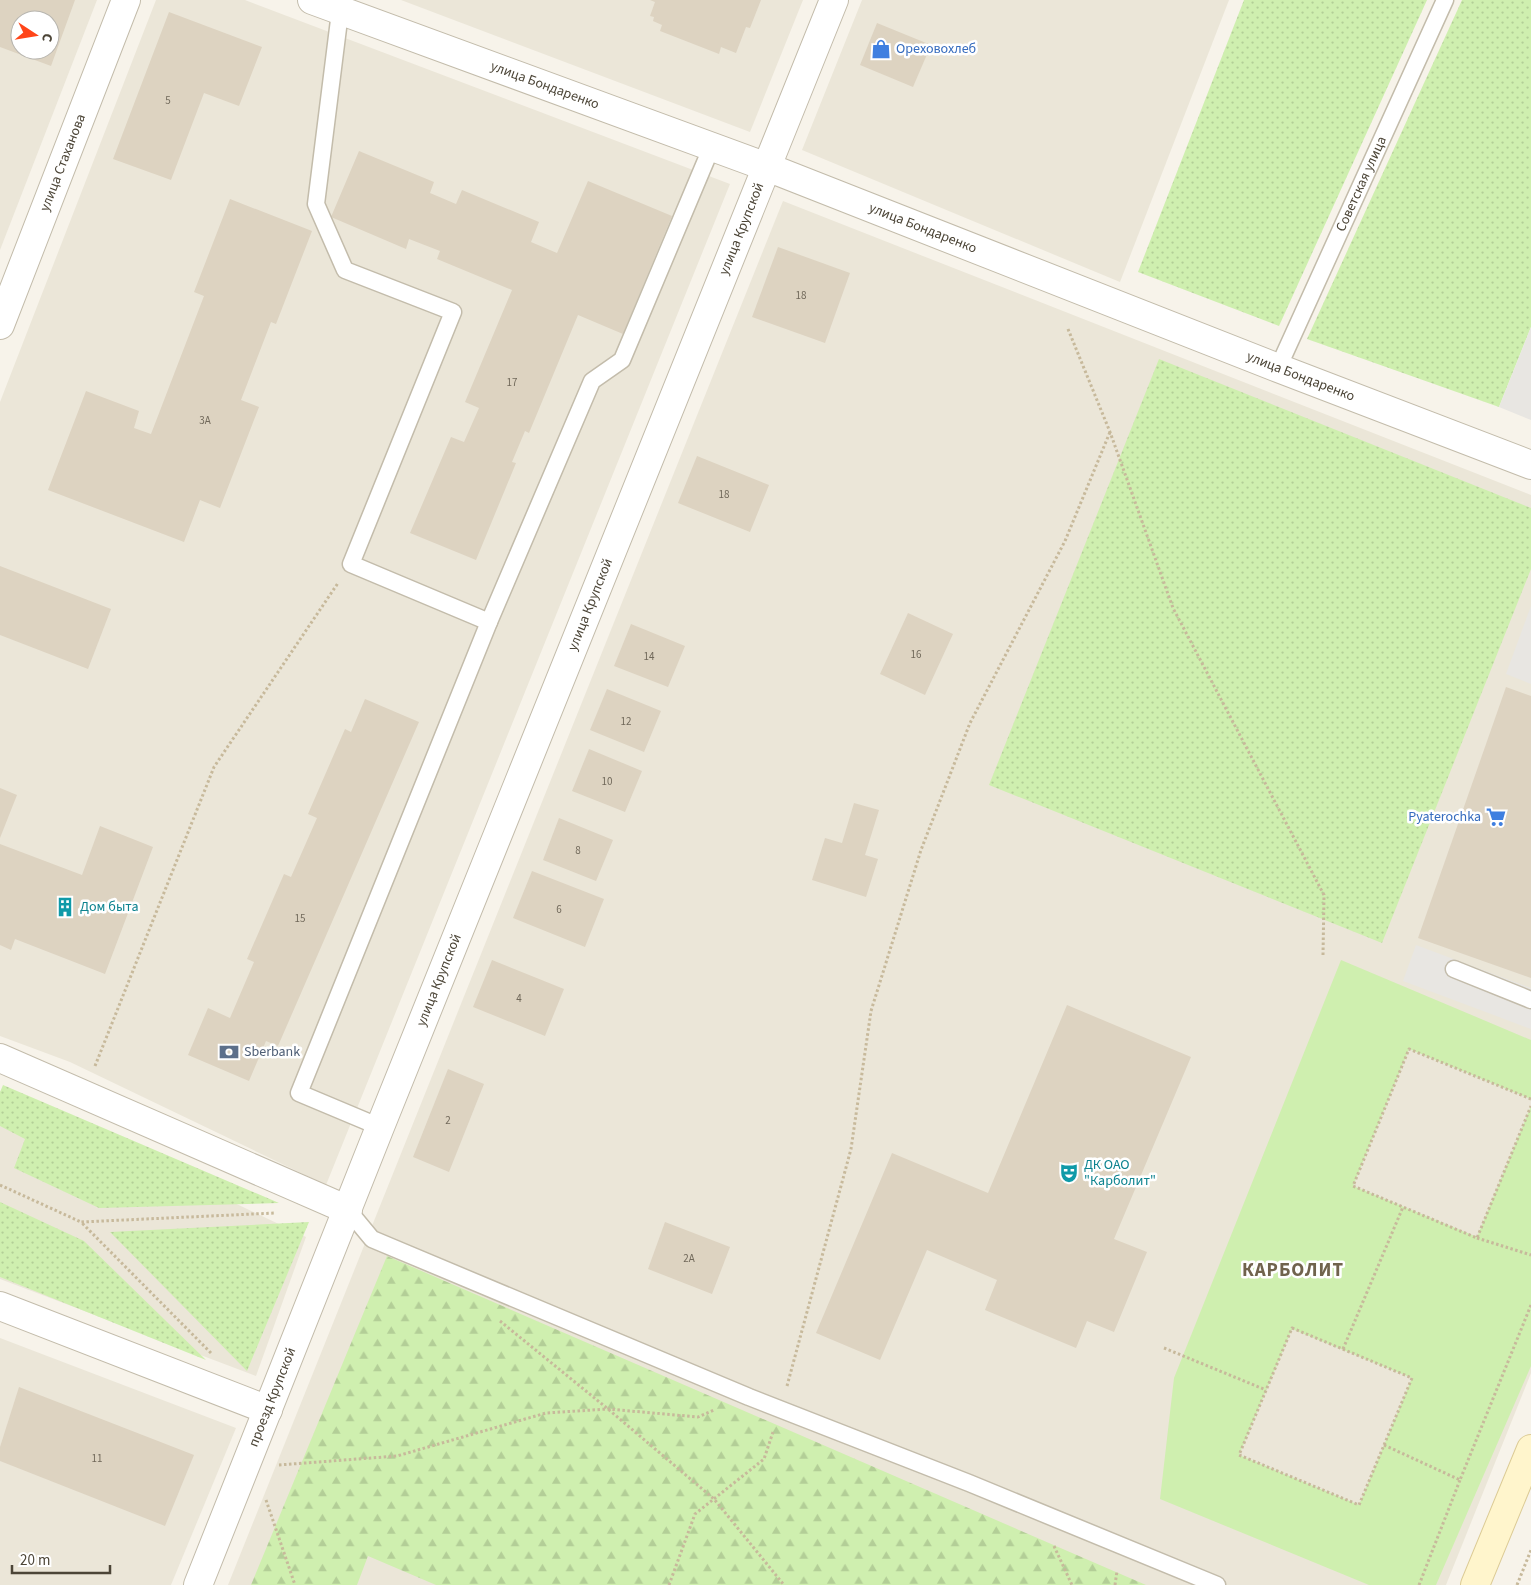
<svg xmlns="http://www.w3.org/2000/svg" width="1531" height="1585" viewBox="0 0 1531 1585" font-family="'Source Sans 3',sans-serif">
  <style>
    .residential { fill: #ebe6d8; fill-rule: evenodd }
    .grass { fill: url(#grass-dots) }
    .forest { fill: url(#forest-firs) }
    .park { fill: #cfefaf; fill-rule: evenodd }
    .parking { fill: #e8e6e2 }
    .building { fill: #ddd3c1; fill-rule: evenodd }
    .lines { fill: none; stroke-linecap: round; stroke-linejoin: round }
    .lane-casing { stroke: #c3bcab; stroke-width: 19 }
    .street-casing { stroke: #c3bcab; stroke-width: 30 }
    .secondary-casing { stroke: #dccb95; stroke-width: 30 }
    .path { stroke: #c7b99b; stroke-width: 3; stroke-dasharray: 2.5 2.5; stroke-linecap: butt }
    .lane { stroke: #fff; stroke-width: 16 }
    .street { stroke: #fff; stroke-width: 28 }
    .secondary { stroke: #fff5cc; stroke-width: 28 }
    .labels { text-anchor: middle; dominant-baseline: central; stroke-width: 5; stroke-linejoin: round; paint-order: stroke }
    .number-label { font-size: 11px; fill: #70685a }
    .shop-label { font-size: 14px; fill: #366cbe; stroke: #fff; text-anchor: start }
    .street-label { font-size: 14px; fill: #4c4537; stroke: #fff }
    .culture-label { font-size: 14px; fill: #0d838f; stroke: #fff; text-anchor: start }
    .service-label { font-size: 14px; fill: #4e5e75; stroke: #fff; text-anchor: start }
    .district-label { font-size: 19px; font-weight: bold; letter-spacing: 1px; fill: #70634d; stroke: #fff }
  </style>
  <defs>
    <pattern id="grass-dots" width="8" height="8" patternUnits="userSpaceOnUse" patternTransform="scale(1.25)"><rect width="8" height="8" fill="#cfefaf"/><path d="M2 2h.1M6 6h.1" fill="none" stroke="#b3ce97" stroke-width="1.8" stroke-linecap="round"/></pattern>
    <pattern id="forest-firs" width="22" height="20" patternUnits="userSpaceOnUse" patternTransform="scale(1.25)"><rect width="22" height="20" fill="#cfefaf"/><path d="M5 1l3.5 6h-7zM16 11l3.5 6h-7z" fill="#b3ce97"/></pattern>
  </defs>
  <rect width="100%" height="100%" fill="#f7f3ea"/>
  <g class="residential">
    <path d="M0,0H97L0,250ZM20,20H50V50H20Z"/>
    <polygon points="156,0 245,0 730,184 326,1185 70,1062 0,1036 0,402"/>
    <polygon points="401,0 803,0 750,132"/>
    <polygon points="862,0 1229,0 1120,282 802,150"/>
    <polygon points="783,201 1531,495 1531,1373 1446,1585 228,1585"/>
    <polygon points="0,1091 306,1237 256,1376 0,1279"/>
    <polygon points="0,1338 236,1428 171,1585 0,1585"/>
  </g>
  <g class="grass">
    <polygon points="1244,0 1427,0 1279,326 1138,272"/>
    <polygon points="1462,0 1531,0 1531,327 1499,407 1307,339"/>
    <polygon points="1159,359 1531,508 1531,569 1382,943 989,785"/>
    <polygon points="3,1085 279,1203 99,1208 14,1168 25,1139 0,1126 0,1092"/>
    <polygon points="0,1202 84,1241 206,1360 0,1277"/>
    <polygon points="309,1222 247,1371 110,1232"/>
  </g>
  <polygon class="forest" points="387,1256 1146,1585 436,1585 368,1556 357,1585 251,1585"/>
  <path class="park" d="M1341,960L1531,1040V1099L1409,1049L1353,1186L1477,1237L1531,1106V1366L1436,1585H1369L1160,1499L1174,1378ZM1292,1329L1412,1378L1359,1505L1239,1455Z"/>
  <g class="parking">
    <polygon points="1531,327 1531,420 1499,407"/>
    <polygon points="1531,606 1531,684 1506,674"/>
    <polygon points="1416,945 1531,988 1531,1029 1403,981"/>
  </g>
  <g class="building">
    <path d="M0,0H75L51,66L0,47ZM20,20H50V50H20Z"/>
    <polygon points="650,0 761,0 750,28 746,27 736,53 721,47 719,54 660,31 662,25 653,21 654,17 650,16 655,2"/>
    <polygon points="169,12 262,47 239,106 204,93 171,180 113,159"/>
    <polygon points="877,23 931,45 913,87 860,65"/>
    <polygon points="359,151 434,182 430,193 456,204 462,190 539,222 531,242 557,253 588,181 672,216 623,334 578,315 529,433 525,431 512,462 516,463 476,560 410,533 451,437 464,442 479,408 465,402 512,290 437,259 440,251 409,239 406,249 331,217"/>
    <polygon points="230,199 312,231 276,324 271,322 241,400 259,407 220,508 200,500 184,542 48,490 86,391 139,411 134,428 151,434 204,296 194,292"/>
    <polygon points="778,247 850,273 825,343 752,317"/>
    <polygon points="697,456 769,485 750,532 678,503"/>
    <polygon points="0,566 111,609 88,669 0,635"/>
    <polygon points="908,613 953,634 925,695 880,674"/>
    <polygon points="631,624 685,646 668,687 614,666"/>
    <polygon points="1506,687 1531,696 1531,978 1418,938"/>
    <polygon points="607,689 661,711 644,752 590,730"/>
    <polygon points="365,699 419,722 278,1046 266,1041 249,1081 188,1055 208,1008 230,1018 254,962 247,959 284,874 291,877 317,818 308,814 345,729 351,732"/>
    <polygon points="589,749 642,771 625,812 572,791"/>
    <polygon points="0,788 17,795 0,838"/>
    <polygon points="854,803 879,810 865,855 878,859 866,897 812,880 825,838 842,843"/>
    <polygon points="559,818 613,840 596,881 543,860"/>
    <polygon points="100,826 153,847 105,974 15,939 11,950 0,945 0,844 82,875"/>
    <polygon points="532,871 604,899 585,947 513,918"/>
    <polygon points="492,960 564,989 545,1036 473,1007"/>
    <polygon points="1067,1005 1191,1057 1114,1239 1147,1252 1114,1332 1087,1321 1076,1348 985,1310 997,1280 927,1250 880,1360 816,1333 892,1153 988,1193"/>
    <polygon points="448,1069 484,1084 449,1172 413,1157"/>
    <polygon points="665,1222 730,1247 712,1294 648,1269"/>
    <polygon points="19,1387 194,1455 165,1526 0,1461 0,1447"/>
  </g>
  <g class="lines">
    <defs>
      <g id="lane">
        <polyline points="340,12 316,204 345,270 453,312 351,564 489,622"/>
        <path id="s1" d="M1278,368L1445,0"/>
        <polyline points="1454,969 1531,1000"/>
        <polyline points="380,1127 299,1093 489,622 592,381 622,360 712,146"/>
        <polyline points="348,1210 372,1239 749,1397 969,1483 1217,1585"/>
      </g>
      <g id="street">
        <path id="s2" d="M312,0L767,167L1278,368L1531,465"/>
        <path id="s3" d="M0,325L126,0"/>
        <polyline points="0,1058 348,1210"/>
        <polyline points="0,1306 268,1410"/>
        <path id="s4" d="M198,1585L380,1127L834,0"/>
      </g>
      <polyline id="secondary" points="1475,1585 1531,1449"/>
    </defs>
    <use href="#lane" class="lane-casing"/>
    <use href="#street" class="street-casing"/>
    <use href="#secondary" class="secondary-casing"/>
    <g class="path">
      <polyline points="1068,329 1110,432 1173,608 1324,895 1323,955"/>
      <polyline points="95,1066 214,767 338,583"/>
      <polyline points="1531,1099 1409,1049 1353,1186 1477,1238 1531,1106"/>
      <polyline points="0,1185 81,1222"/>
      <polyline points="1477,1238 1531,1255"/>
      <polyline points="500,1321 608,1409 714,1499 784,1585"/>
      <polygon points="1292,1328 1412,1378 1359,1505 1239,1455"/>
      <polyline points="1164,1348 1266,1390"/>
      <polyline points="1343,1349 1403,1207"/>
      <polyline points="211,1353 81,1222 275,1213"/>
      <polyline points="787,1386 851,1149 871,1011 921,850 970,723 1065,541 1110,432"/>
      <polyline points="1384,1445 1460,1480 1531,1305"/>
      <polyline points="279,1465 397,1456 546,1413 608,1409 698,1417 714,1410"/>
      <polyline points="266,1500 295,1585"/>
      <polyline points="1054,1546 1072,1585"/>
      <polyline points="669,1585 695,1514 764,1459 773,1432"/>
      <polyline points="1115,1585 1117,1571"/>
      <polyline points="1419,1585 1460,1480"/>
      <polyline points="1517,1585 1531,1550"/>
    </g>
    <use href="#lane" class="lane"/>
    <use href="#street" class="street"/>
    <use href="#secondary" class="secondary"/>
  </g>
  <defs>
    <symbol id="shop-bare" viewBox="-9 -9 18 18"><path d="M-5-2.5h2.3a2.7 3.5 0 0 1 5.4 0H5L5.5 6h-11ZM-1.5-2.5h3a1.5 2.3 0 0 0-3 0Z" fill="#3f7fe0" stroke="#fff" stroke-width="2.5" paint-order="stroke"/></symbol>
    <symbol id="supermarket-bare" viewBox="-9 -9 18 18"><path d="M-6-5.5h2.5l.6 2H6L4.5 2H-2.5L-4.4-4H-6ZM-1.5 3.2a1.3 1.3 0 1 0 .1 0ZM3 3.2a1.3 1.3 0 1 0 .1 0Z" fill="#3f7fe0" stroke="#fff" stroke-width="2.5" paint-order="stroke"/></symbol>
    <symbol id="building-bare" viewBox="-9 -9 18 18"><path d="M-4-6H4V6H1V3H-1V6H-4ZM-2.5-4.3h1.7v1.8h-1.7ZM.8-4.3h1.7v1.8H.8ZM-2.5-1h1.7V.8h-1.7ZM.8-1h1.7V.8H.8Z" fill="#0f9aa8" stroke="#fff" stroke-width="2.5" paint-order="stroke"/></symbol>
    <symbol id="bank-bare" viewBox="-9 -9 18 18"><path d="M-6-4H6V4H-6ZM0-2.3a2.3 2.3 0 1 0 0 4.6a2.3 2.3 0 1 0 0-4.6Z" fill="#5c6f8a" stroke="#fff" stroke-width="2.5" paint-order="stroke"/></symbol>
    <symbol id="theatre-bare" viewBox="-9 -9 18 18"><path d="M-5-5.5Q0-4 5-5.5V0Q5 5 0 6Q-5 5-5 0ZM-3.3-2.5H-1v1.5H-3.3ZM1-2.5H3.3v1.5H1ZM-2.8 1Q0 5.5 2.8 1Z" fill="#0f9aa8" stroke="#fff" stroke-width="2.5" paint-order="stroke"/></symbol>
  </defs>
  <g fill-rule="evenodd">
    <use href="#shop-bare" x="867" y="35" width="28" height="28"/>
    <use href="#supermarket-bare" x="1482" y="803" width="28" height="28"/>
    <use href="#building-bare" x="51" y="893" width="28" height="28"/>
    <use href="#bank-bare" x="215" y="1038" width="28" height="28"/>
    <use href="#theatre-bare" x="1055" y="1159" width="28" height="28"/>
  </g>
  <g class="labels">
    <g class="number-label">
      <text x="168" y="100">5</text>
      <text x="801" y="295">18</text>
      <text x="512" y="382">17</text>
      <text x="205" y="420">3А</text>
      <text x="724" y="494">18</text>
      <text x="916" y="654">16</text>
      <text x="649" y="656">14</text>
      <text x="626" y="721">12</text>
      <text x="607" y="781">10</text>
      <text x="578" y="850">8</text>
      <text x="559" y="909">6</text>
      <text x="300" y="918">15</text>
      <text x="519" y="998">4</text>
      <text x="448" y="1120">2</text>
      <text x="689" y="1258">2А</text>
      <text x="97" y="1458">11</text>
    </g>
    <g class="shop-label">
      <text x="896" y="49">Ореховохлеб</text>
      <text x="1481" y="817" text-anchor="end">Pyaterochka</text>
    </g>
    <g class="street-label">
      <text stroke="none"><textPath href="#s2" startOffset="248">улица Бондаренко</textPath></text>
      <text stroke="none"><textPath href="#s3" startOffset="174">улица Стаханова</textPath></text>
      <text stroke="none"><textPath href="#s1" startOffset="202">Советская улица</textPath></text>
      <text stroke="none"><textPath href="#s2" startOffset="652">улица Бондаренко</textPath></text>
      <text stroke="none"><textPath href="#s4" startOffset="1461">улица Крупской</textPath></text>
      <text stroke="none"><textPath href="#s2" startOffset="1058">улица Бондаренко</textPath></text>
      <text stroke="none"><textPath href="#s4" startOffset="1056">улица Крупской</textPath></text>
      <text stroke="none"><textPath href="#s4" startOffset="651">улица Крупской</textPath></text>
      <text stroke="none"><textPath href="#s4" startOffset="202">проезд Крупской</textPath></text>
    </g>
    <g class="culture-label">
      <text x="80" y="907">Дом быта</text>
      <text x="1084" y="1165">ДК ОАО<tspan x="1084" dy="16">"Карболит"</tspan></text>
    </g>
    <g class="service-label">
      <text x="244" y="1052">Sberbank</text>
    </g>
    <g class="district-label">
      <text x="1293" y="1270">КАРБОЛИТ</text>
    </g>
  </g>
  <g transform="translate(35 35) rotate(102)"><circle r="24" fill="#ffffff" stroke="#b7b5af"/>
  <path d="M0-4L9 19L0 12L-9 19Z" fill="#ff4519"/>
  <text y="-8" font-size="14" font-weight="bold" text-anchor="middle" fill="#4c4537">С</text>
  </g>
  <path d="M12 1565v8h98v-8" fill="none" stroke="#4c4537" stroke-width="2.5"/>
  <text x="20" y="1565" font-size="15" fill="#4c4537" stroke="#ffffff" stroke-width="4" paint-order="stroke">20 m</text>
</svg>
